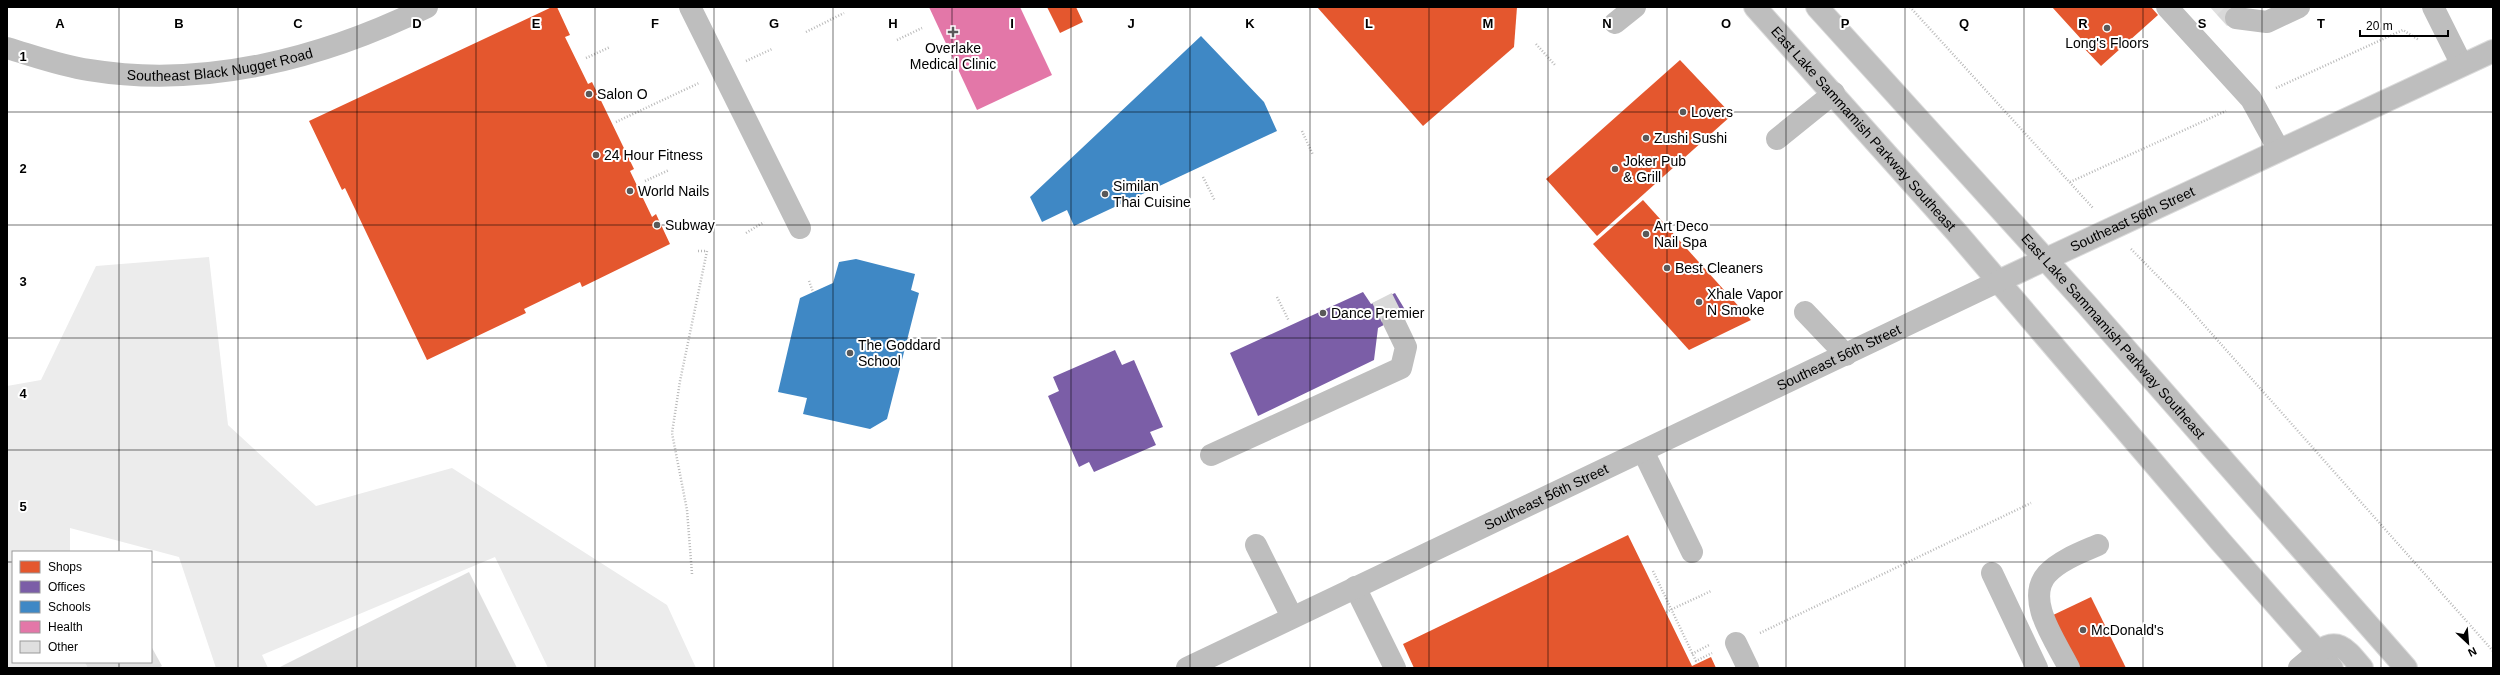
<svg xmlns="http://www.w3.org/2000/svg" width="2500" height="675" viewBox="0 0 2500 675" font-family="Helvetica,sans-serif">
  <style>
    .green { fill: #ececec }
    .shops { fill: #e4572e }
    .offices { fill: #7b5ea7 }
    .schools { fill: #3f88c5 }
    .health { fill: #e377a8 }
    .building { fill: #dfdfdf }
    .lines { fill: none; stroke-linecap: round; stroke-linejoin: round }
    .minor-tunnel { stroke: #d9d9d9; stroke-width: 22; stroke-dasharray: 22 11; stroke-linecap: butt }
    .major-casing { stroke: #dbdbdb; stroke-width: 24 }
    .path { stroke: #b9b9b9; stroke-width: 2.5; stroke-dasharray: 1 2; stroke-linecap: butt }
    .minor { stroke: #bebebe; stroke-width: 22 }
    .major { stroke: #bebebe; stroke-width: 22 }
    .grid { fill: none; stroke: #000; stroke-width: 1; stroke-opacity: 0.55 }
    .poi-dot { fill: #595959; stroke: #fff; stroke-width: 1.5 }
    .labels { text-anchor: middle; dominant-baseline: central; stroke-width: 4; stroke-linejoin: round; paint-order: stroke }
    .poi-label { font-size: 14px; fill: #000; stroke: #fff; text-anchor: start }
    .street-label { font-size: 14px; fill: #000; stroke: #fff }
    .grid-label { font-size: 13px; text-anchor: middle; font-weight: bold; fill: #000; stroke: #fff; stroke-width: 4; stroke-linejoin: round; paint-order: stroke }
  </style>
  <rect width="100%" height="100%" fill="#fff"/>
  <polygon class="green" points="209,257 228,425 316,506 452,468 667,605 696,668 548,668 495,557 262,655 268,668 216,668 179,557 70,528 70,552 13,552 13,662 90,662 91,668 7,668 7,386 41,380 96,266"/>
  <g class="shops">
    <polygon points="552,7 557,7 570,35 565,37 588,84 592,82 634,169 630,171 652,217 656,214 670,244 582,287 580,282 524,309 526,313 427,360 345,188 342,190 309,121"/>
    <polygon points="1047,7 1076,7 1083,22 1060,33"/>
    <polygon points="1317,7 1517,7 1514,47 1423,126"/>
    <polygon points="2052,7 2151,7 2158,15 2101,66 2079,43 2082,40"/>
    <polygon points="1680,60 1732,115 1597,236 1546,179"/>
    <polygon points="1643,200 1751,320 1689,350 1593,244"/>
    <polygon points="1628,535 1692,666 1711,657 1716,668 1414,668 1403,644"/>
    <polygon points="2091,597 2126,668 2077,668 2051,616"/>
  </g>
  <g class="offices">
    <polygon points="1363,292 1371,304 1395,293 1407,313 1378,328 1374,360 1258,416 1230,353"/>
    <polygon points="1115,350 1122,365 1134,360 1163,427 1150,432 1156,445 1094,472 1089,462 1079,467 1048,396 1059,391 1053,377"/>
  </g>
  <g class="schools">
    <polygon points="1201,36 1264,102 1277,131 1074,226 1067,210 1042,222 1030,197"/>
    <polygon points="856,259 915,274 911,290 919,293 887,419 870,429 803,414 807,398 778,392 800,298 833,283 839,262"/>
  </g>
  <polygon class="health" points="929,7 1020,7 1052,75 977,110"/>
  <g class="building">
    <polygon points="2210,7 2248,7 2227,26"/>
    <polygon points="469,572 517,668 278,668"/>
    <polygon points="151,646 162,666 158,668 88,668 85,662 151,662"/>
  </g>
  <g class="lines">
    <g class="minor-tunnel">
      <polyline points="2225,7 2236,18"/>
      <polyline points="1382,298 1393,320"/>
    </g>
    <defs>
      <g id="major">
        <path id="s3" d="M1755,7L1958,234L2221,542L2332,668"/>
        <path id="s4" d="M1817,7L2087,305L2406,668"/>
        <path id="s5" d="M1999,281L2493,51"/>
        <path d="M2318,652C2339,636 2348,652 2362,668"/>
      </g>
    </defs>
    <use href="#major" class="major-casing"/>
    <g class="path">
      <polyline points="1910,7 2093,208"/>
      <polyline points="806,32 844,13"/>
      <polyline points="897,40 922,28"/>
      <polyline points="1536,44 1555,65"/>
      <polyline points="586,58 610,47"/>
      <polyline points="746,61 772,49"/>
      <polyline points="2276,88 2403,30 2419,40"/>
      <polyline points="616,122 699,83"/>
      <polyline points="1302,131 1313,155"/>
      <polyline points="1203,177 1215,201"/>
      <polyline points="645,181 669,170"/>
      <polyline points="2070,182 2226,111"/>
      <polyline points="746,233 764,222"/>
      <polyline points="2131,249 2188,307 2493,651"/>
      <polyline points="809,281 813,292"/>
      <polyline points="1277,297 1289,321"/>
      <polyline points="1653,571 1696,661 1712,653"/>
      <polyline points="692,574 687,510 672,433 680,381 707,251 696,251"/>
      <polyline points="1666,612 1711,591"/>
      <polyline points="1760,633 2031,503"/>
      <polyline points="1692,654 1709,645"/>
    </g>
    <g class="minor">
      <polyline points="690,7 800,228"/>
      <polyline points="2167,7 2251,99 2279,150"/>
      <polyline points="2433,7 2462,65"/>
      <polyline points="2236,18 2267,22 2299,7"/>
      <polyline points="1615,23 1635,7"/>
      <path id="s1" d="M7,48C34,56 61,66 89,70C205,89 323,58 427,7"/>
      <polyline points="1777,139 1834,93"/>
      <polyline points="1805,312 1846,355"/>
      <polyline points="1643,451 1692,552"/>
      <polyline points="1211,455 1401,368 1406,347 1393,320"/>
      <polyline points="1256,545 1292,617"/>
      <polyline points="1992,573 2037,668"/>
      <polyline points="1355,587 1395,668"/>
      <polyline points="1736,643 1748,668"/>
      <path id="s2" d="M1187,668L1999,281"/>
      <path d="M2069,668C2057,643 2024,600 2047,574C2060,560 2082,552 2098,545"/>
      <polyline points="2299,668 2318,652"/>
    </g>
    <use href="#major" class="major"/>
  </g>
  <path class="grid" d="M119,7V552M238,7V668M357,7V668M476,7V668M595,7V668M714,7V668M833,7V668M952,7V668M1071,7V668M1190,7V668M1310,7V668M1429,7V668M1548,7V668M1667,7V668M1786,7V668M1905,7V668M2024,7V668M2143,7V668M2262,7V668M2381,7V668M7,112H2493M7,225H2493M7,338H2493M7,450H2493M7,562H13M151,562H2493M119,662V668"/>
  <g class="poi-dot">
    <circle cx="2107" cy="28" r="4"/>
    <path d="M951 26h4v4h4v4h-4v4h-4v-4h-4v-4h4z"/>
    <circle cx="589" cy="94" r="4"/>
    <circle cx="1683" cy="112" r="4"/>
    <circle cx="1646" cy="138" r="4"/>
    <circle cx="596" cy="155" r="4"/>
    <circle cx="1615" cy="169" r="4"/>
    <circle cx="630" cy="191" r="4"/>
    <circle cx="1105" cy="194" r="4"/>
    <circle cx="657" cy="225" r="4"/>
    <circle cx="1646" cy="234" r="4"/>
    <circle cx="1667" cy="268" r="4"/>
    <circle cx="1699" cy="302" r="4"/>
    <circle cx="1323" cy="313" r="4"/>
    <circle cx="850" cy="353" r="4"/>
    <circle cx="2083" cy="630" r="4"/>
  </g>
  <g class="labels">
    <g class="poi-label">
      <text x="2107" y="43" text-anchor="middle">Long's Floors</text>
      <text x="953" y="48" text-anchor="middle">Overlake<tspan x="953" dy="16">Medical Clinic</tspan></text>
      <text x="597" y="94">Salon O</text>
      <text x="1691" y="112">Lovers</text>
      <text x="1654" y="138">Zushi Sushi</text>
      <text x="604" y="155">24 Hour Fitness</text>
      <text x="1623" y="161">Joker Pub<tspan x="1623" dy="16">&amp; Grill</tspan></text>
      <text x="1113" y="186">Similan<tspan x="1113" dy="16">Thai Cuisine</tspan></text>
      <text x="638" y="191">World Nails</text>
      <text x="665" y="225">Subway</text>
      <text x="1654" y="226">Art Deco<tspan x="1654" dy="16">Nail Spa</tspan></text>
      <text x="1675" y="268">Best Cleaners</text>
      <text x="1707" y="294">Xhale Vapor<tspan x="1707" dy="16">N Smoke</tspan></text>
      <text x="1331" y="313">Dance Premier</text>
      <text x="858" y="345">The Goddard<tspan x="858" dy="16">School</tspan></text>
      <text x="2091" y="630">McDonald's</text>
    </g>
    <g class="street-label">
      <text stroke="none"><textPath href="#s1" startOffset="217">Southeast Black Nugget Road</textPath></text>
      <text stroke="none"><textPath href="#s3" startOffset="163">East Lake Sammamish Parkway Southeast</textPath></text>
      <text stroke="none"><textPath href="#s5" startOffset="147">Southeast 56th Street</textPath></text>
      <text stroke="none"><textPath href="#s4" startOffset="443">East Lake Sammamish Parkway Southeast</textPath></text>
      <text stroke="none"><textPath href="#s2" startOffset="722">Southeast 56th Street</textPath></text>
      <text stroke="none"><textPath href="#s2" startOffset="398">Southeast 56th Street</textPath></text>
    </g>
  </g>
  <g class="grid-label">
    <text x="60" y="28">A</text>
    <text x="179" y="28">B</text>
    <text x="298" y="28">C</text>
    <text x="417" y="28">D</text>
    <text x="536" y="28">E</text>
    <text x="655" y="28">F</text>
    <text x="774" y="28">G</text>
    <text x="893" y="28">H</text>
    <text x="1012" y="28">I</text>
    <text x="1131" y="28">J</text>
    <text x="1250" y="28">K</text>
    <text x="1369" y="28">L</text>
    <text x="1488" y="28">M</text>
    <text x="1607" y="28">N</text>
    <text x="1726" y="28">O</text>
    <text x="1845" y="28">P</text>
    <text x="1964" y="28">Q</text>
    <text x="2083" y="28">R</text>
    <text x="2202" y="28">S</text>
    <text x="2321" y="28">T</text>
    <text x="23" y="61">1</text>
    <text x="23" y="173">2</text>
    <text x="23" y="286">3</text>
    <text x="23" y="398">4</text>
    <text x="23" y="511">5</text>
  </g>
  <rect width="2500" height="675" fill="none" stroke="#000000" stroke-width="16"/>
  <rect x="12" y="551" width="140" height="112" fill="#ffffff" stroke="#999999"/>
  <rect x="20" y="561" width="20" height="12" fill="#e4572e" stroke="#999999"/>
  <text x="48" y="571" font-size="12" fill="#000000">Shops</text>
  <rect x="20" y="581" width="20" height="12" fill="#7b5ea7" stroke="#999999"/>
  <text x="48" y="591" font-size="12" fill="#000000">Offices</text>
  <rect x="20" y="601" width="20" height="12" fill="#3f88c5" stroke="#999999"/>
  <text x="48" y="611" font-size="12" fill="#000000">Schools</text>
  <rect x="20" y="621" width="20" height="12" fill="#e377a8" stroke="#999999"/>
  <text x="48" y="631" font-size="12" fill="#000000">Health</text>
  <rect x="20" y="641" width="20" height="12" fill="#dfdfdf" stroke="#999999"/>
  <text x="48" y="651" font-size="12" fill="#000000">Other</text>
  <g transform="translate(2468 643) rotate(154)" stroke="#ffffff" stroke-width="3" paint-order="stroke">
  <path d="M0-3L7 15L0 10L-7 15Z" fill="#000000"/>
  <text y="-6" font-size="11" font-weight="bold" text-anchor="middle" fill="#000000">N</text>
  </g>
  <path d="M2360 30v6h88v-6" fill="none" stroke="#000000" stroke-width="2"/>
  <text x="2366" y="30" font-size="12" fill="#000000" stroke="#ffffff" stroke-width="3" paint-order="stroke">20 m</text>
</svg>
